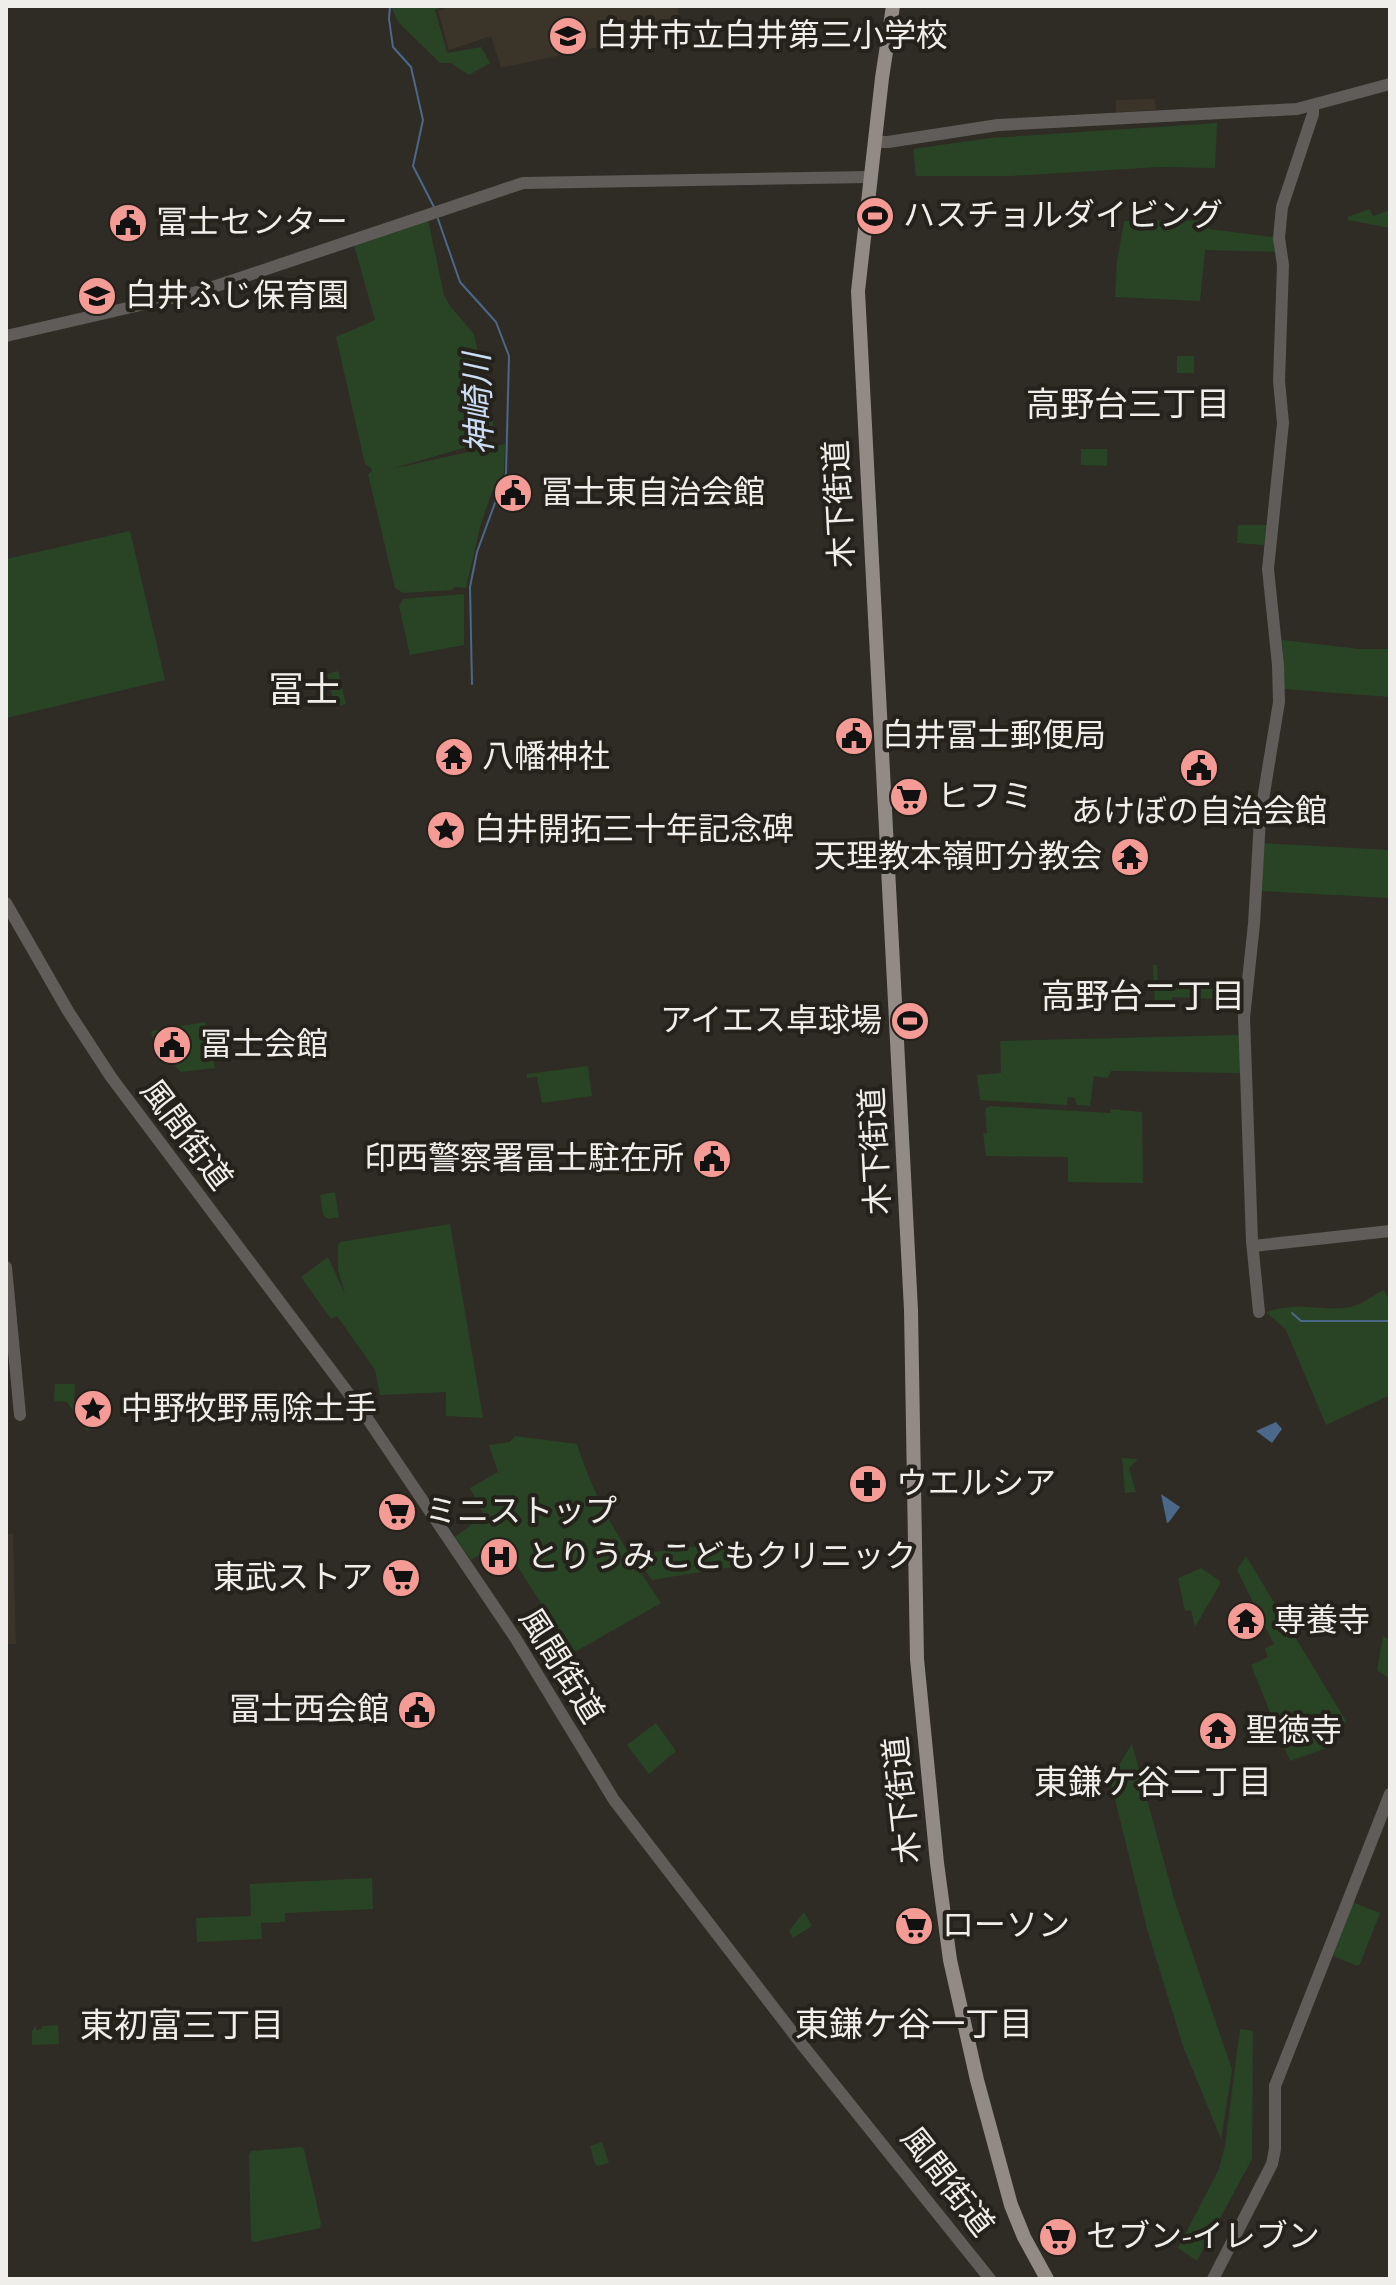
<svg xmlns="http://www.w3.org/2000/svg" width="1396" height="2285" viewBox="0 0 1396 2285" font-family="'Alegreya Sans','Noto Sans JP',sans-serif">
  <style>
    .built { fill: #3b3428 }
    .green { fill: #294325 }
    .water { fill: #4b678a }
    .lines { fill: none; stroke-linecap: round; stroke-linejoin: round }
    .stream { stroke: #4b678a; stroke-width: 2 }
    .minor { stroke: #5f5c59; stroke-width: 12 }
    .major { stroke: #918a85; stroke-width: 14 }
    .labels { text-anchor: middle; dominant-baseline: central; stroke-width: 8; stroke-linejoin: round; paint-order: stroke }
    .poi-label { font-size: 32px; fill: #f0eeea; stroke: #25221b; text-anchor: start }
    .street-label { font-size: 32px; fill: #f0eeea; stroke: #25221b }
    .water-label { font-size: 34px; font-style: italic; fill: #cbddf5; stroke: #25221b }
    .neighbourhood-label { font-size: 34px; fill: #f0eeea; stroke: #25221b }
    .quarter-label { font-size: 36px; fill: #f0eeea; stroke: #25221b }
  </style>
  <rect width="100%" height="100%" fill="#2f2c25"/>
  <g class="built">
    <polygon points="451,6 677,6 681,29 501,68 491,36 449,50 438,11"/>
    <polygon points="1155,99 1156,110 1116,112 1116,100"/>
    <polygon points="6,1534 13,1534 16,1644 6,1644"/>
  </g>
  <g class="green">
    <polygon points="391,6 444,6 435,10 447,53 481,47 490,63 469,75 451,63 440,63 398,22"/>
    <polygon points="1217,123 1215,168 1160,167 1011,176 916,176 913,149 990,138"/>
    <polygon points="1370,209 1373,216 1390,210 1390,228 1348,220 1347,217"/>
    <polygon points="428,220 444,295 450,306 474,334 494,428 478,444 391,469 505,444 504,473 491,494 480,527 466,588 454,587 452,590 403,593 395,588 368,474 372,471 371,468 365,464 336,337 375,320 354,245"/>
    <polygon points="1210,220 1209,229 1273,237 1278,252 1205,250 1200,301 1115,297 1117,261 1124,221"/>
    <rect x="1177" y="356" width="17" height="17"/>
    <polygon points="1081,449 1107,449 1107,466 1081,465"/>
    <polygon points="1238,525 1267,525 1264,545 1237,543"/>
    <polygon points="130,531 165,680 6,718 6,559"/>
    <polygon points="464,594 464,645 410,655 399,606 403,599"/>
    <polygon points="1282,640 1360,649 1390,649 1390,697 1284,689"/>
    <polygon points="338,671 346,704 335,707 327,674"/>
    <polygon points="1263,843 1390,850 1390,898 1260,891"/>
    <polygon points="1153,965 1157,965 1158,983 1242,988 1241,1000 1172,997 1171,1011 1167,1005 1162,1005 1159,1011 1155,1010"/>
    <polygon points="205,1022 215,1068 180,1072 151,1034 152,1031"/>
    <polygon points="1238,1035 1240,1036 1241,1073 1111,1071 1108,1078 1094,1076 1090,1106 1077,1105 1075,1098 1068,1097 1067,1105 980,1100 977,1075 1001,1073 1000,1041"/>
    <polygon points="588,1066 592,1096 542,1103 537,1077 527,1078 527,1074"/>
    <polygon points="990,1106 1111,1113 1110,1109 1142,1112 1143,1183 1068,1182 1068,1157 986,1156 983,1133 987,1133 985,1109"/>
    <polygon points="335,1192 339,1217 328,1219 323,1215 320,1195"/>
    <polygon points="450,1224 483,1418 446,1416 446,1392 380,1395 375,1370 337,1316 331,1319 301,1277 328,1257 345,1294 338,1270 338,1245 340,1242"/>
    <path d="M1384,1290L1390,1302V1395L1326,1425L1286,1330L1266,1312C1299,1302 1311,1310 1343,1308C1359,1308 1371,1296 1384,1290Z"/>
    <polygon points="55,1384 75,1384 74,1402 82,1412 112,1413 87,1431 67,1402 54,1401"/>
    <path d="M515,1436L577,1444C595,1502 627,1553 661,1603L573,1653L502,1542L471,1560L455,1537L484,1515L470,1488L498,1472L489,1445L510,1442Z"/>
    <polygon points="1122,1458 1138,1459 1129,1468 1136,1492 1125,1493"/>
    <polygon points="735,1541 739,1561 744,1560 745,1565 652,1580 634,1555"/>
    <polygon points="1246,1556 1346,1721 1327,1748 1290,1761 1251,1665 1268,1657 1265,1649 1274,1644 1237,1570"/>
    <polygon points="1201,1568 1220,1581 1220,1584 1195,1627 1191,1610 1185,1611 1178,1578"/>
    <polygon points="1383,1636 1390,1640 1390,1679 1377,1670"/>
    <polygon points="656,1723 676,1751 649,1774 627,1745"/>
    <polygon points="1132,1744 1175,1902 1232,2070 1221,2139 1183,2046 1147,1929 1110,1779"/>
    <polygon points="372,1878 373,1909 285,1913 285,1922 261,1923 262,1939 197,1942 196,1918 251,1916 250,1884"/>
    <polygon points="1352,1902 1380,1913 1360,1964 1357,1966 1333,1956"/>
    <polygon points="804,1912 812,1926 793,1938 789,1931"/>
    <polygon points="58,2025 59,2044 32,2045 32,2031 36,2026 36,2030 42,2029 42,2026"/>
    <polygon points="1240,2029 1253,2031 1252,2159 1197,2261 1178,2248 1219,2169 1225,2145"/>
    <polygon points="602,2142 609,2163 598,2166 595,2164 590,2146"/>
    <polygon points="301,2147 304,2149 321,2223 320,2228 254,2242 251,2240 249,2155 251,2151"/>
  </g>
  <g class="water">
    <polygon points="1276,1422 1282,1429 1272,1443 1256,1431"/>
    <polygon points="1161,1494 1180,1507 1169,1522 1167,1523"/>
  </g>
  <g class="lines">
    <g class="stream">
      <polyline points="390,6 389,19 393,47 411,67 423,120 413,166 435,209"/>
      <polyline points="438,219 460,282 496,322 509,356 506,473 477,552 470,587 472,684"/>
      <polyline points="1292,1313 1301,1321 1390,1321"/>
    </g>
    <g class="minor">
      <polyline points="874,142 888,142 998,125 1297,109 1390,84"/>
      <polyline points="6,336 201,291 523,183 870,177"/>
      <polyline points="6,903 68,1011 111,1077 367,1418 516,1639 614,1800 800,2042 990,2279"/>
      <polyline points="1253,1246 1390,1231"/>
      <polyline points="6,1267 20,1415"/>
      <polyline points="1259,1312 1252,1241 1244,1018 1254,924 1260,818 1279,702 1278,665 1268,569 1283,423 1279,381 1283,265 1279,238 1282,207 1313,114 1313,106"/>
      <polyline points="1213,2279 1272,2164 1275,2149 1275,2086 1390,1794"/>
    </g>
    <polyline class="major" points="893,6 882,78 858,291 911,1310 917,1659 937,1863 950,1960 977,2080 1011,2205 1024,2237 1047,2279"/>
  </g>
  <defs>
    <symbol id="school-disc" viewBox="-11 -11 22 22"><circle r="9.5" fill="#f59b96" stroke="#25221b"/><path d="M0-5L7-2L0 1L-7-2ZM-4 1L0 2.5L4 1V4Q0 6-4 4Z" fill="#111"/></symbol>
    <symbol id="stadium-disc" viewBox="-11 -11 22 22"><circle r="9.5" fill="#f59b96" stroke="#25221b"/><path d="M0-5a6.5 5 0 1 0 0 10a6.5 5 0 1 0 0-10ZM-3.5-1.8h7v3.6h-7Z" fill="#111"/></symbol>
    <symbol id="civic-disc" viewBox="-11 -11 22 22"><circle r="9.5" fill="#f59b96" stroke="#25221b"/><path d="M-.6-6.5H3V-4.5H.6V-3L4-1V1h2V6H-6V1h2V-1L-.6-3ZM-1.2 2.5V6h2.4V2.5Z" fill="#111"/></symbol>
    <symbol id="temple-disc" viewBox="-11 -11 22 22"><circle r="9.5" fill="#f59b96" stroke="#25221b"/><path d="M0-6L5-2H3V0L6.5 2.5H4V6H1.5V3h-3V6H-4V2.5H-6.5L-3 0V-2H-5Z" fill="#111"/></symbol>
    <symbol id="supermarket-disc" viewBox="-11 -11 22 22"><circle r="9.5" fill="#f59b96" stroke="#25221b"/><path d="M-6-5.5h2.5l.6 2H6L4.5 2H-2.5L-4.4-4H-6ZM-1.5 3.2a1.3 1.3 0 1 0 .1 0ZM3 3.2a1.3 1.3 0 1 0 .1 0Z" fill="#111"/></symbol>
    <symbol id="sight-disc" viewBox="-11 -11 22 22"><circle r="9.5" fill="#f59b96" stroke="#25221b"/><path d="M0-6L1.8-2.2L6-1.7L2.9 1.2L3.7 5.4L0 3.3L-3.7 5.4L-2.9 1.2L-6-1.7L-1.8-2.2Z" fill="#111"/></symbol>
    <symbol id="pharmacy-disc" viewBox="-11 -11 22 22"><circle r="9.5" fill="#f59b96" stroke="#25221b"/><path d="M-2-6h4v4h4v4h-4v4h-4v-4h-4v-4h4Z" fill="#111"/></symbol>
    <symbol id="hospital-disc" viewBox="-11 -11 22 22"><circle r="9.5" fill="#f59b96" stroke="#25221b"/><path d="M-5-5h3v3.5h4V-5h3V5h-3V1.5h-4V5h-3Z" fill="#111"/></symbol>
  </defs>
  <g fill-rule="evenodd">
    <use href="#school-disc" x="546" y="14" width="44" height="44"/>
    <use href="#stadium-disc" x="853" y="194" width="44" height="44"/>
    <use href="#civic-disc" x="106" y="201" width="44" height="44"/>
    <use href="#school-disc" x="75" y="274" width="44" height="44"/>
    <use href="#civic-disc" x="491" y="471" width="44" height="44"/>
    <use href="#civic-disc" x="832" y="714" width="44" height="44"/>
    <use href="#temple-disc" x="432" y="735" width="44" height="44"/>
    <use href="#civic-disc" x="1177" y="746" width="44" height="44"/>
    <use href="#supermarket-disc" x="887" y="775" width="44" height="44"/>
    <use href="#sight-disc" x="424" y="808" width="44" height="44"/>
    <use href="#temple-disc" x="1108" y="835" width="44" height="44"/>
    <use href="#stadium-disc" x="888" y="999" width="44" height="44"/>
    <use href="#civic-disc" x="150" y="1023" width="44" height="44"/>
    <use href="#civic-disc" x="690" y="1137" width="44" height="44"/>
    <use href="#sight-disc" x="71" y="1387" width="44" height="44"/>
    <use href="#pharmacy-disc" x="846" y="1462" width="44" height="44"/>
    <use href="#supermarket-disc" x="375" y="1490" width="44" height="44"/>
    <use href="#hospital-disc" x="477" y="1535" width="44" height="44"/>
    <use href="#supermarket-disc" x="379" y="1556" width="44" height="44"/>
    <use href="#temple-disc" x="1224" y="1599" width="44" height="44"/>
    <use href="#civic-disc" x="395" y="1688" width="44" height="44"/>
    <use href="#temple-disc" x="1196" y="1709" width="44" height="44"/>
    <use href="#supermarket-disc" x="892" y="1904" width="44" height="44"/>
    <use href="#supermarket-disc" x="1036" y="2215" width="44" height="44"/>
  </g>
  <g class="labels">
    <g class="poi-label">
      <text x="596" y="36">白井市立白井第三小学校</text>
      <text x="903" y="216">ハスチョルダイビング</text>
      <text x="156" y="223">冨士センター</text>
      <text x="125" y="296">白井ふじ保育園</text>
      <text x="541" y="493">冨士東自治会館</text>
      <text x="882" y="736">白井冨士郵便局</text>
      <text x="482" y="757">八幡神社</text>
      <text x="937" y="797">ヒフミ</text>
      <text x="1199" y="812" text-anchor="middle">あけぼの自治会館</text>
      <text x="474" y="830">白井開拓三十年記念碑</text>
      <text x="1102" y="857" text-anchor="end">天理教本嶺町分教会</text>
      <text x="882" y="1021" text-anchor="end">アイエス卓球場</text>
      <text x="200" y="1045">冨士会館</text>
      <text x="684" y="1159" text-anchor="end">印西警察署冨士駐在所</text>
      <text x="121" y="1409">中野牧野馬除土手</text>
      <text x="896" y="1484">ウエルシア</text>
      <text x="425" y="1512">ミニストップ</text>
      <text x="527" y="1557">とりうみ こどもクリニック</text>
      <text x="373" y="1578" text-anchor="end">東武ストア</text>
      <text x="1274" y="1621">専養寺</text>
      <text x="389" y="1710" text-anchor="end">冨士西会館</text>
      <text x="1246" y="1731">聖徳寺</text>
      <text x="942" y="1926">ローソン</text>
      <text x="1086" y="2237">セブン-イレブン</text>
    </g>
    <g class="street-label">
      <text transform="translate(840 504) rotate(-93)">木下街道</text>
      <text transform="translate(186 1135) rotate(53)">風間街道</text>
      <text transform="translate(876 1151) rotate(-93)">木下街道</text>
      <text transform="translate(561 1666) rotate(58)">風間街道</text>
      <text transform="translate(903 1800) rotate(-96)">木下街道</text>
      <text transform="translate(947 2182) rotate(52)">風間街道</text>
    </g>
    <g class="water-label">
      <text transform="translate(480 404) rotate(-92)">神崎川</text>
    </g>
    <g class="neighbourhood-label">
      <text x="1128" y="406">高野台三丁目</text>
      <text x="1143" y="998">高野台二丁目</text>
      <text x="1153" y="1784">東鎌ケ谷二丁目</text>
      <text x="914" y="2026">東鎌ケ谷一丁目</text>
      <text x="182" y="2027">東初富三丁目</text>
    </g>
    <g class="quarter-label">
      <text x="304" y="691">冨士</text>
    </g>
  </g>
  <rect width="1396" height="2285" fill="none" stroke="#f0eeea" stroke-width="16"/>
</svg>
